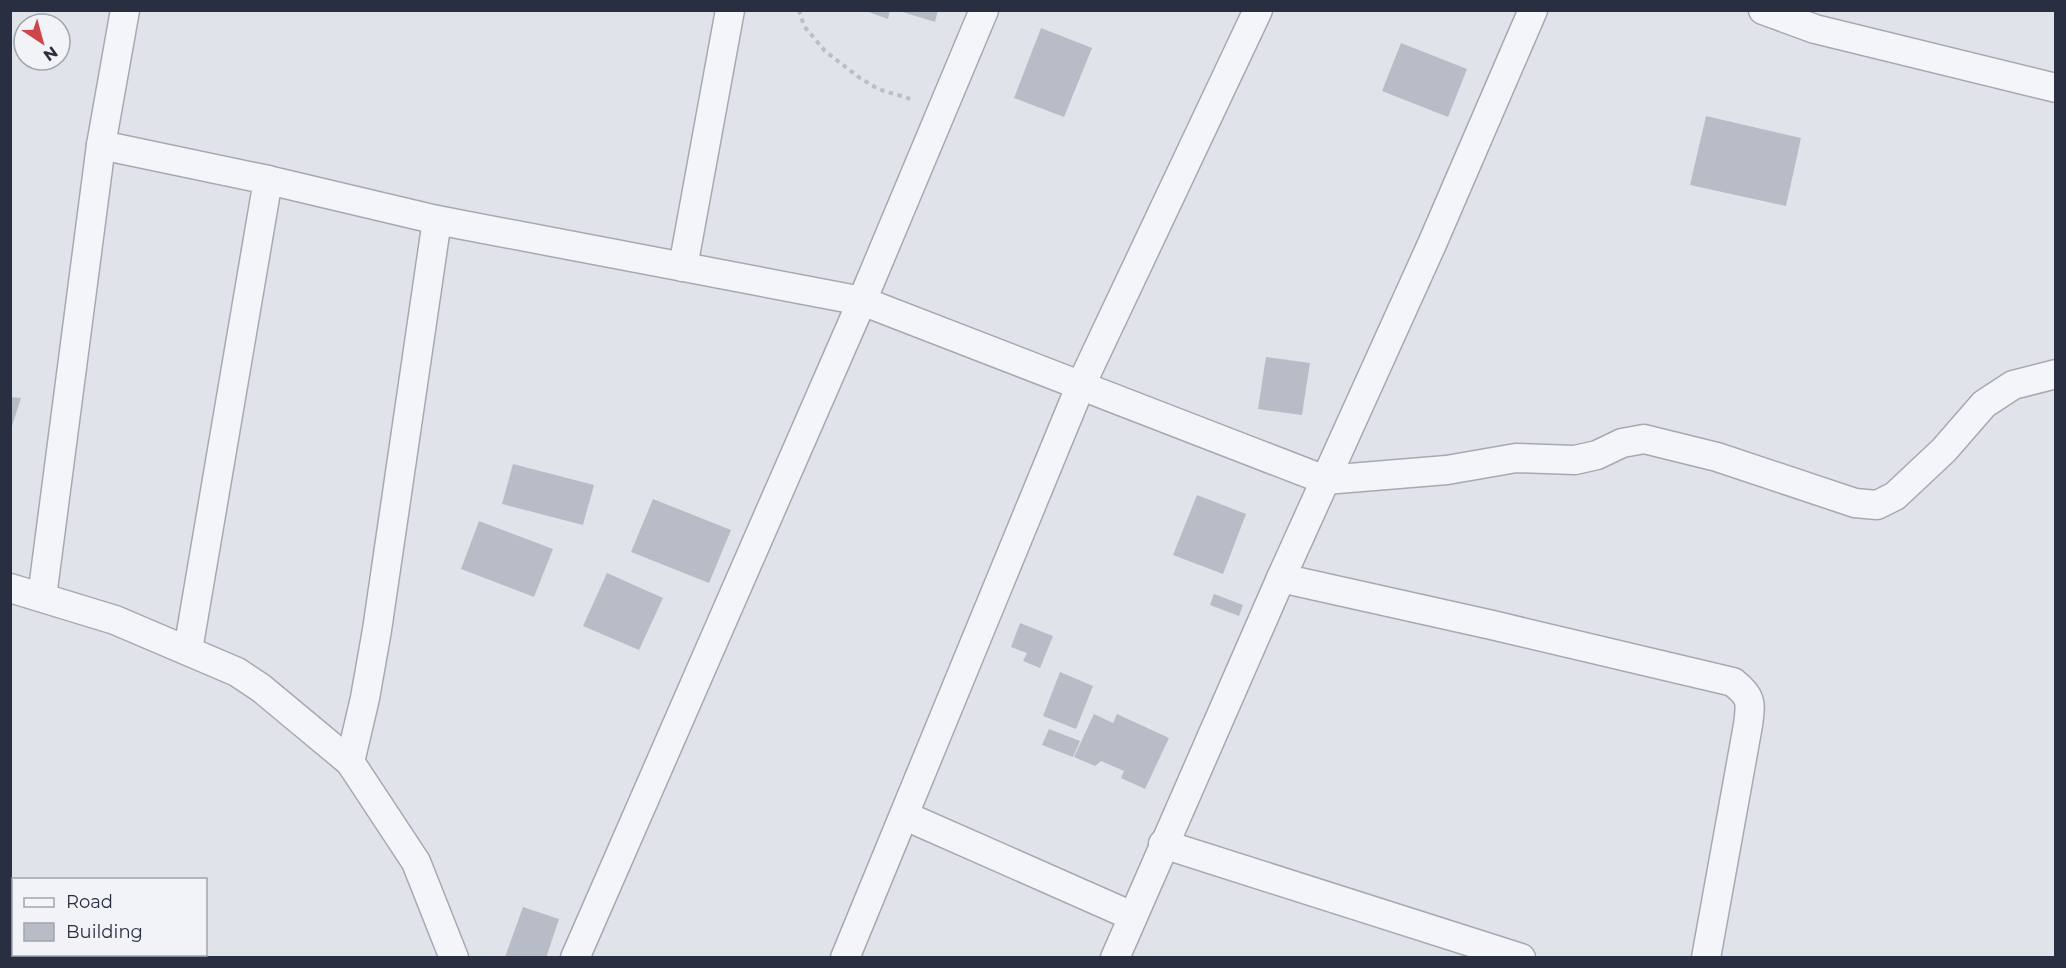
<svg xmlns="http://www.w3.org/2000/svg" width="2066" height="968" viewBox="0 0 2066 968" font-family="Montserrat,sans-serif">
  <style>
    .building { fill: #b8bcc7 }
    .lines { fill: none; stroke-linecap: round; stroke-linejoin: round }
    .minor-casing { stroke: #a6a9b4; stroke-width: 31 }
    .path { stroke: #bbbec5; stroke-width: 4; stroke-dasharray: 4.5 4.5; stroke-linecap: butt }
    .minor { stroke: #f4f5f8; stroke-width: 28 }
  </style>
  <rect width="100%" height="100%" fill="#e1e3ea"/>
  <g class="building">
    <polygon points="863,10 890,10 888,19"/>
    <polygon points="896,10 938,10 935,22"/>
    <polygon points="1041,28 1092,48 1064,117 1014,98"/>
    <polygon points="1401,43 1467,69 1448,117 1382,91"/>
    <polygon points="1706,116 1801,138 1786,206 1690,185"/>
    <polygon points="1266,357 1310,363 1302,415 1258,409"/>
    <polygon points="10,397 21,398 11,429 10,429"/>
    <polygon points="513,464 594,485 583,525 502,504"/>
    <polygon points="1197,495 1246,514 1223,574 1173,555"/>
    <polygon points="653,499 731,530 709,583 631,552"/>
    <polygon points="479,521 553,549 534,597 461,569"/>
    <polygon points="607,573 663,598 639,650 583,626"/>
    <polygon points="1214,594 1243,605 1239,616 1210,605"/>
    <polygon points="1020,623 1053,636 1040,668 1023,661 1027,653 1011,647"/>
    <polygon points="1060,672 1093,686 1076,729 1043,716"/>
    <polygon points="1094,714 1113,723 1117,714 1169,738 1145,789 1121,778 1124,771 1101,761 1095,766 1074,757"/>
    <polygon points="1049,729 1080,741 1073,757 1042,745"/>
    <polygon points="523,907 559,919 546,958 505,957"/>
  </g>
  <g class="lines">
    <defs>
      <g id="minor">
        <polyline points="1763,10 1815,29 2056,88"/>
        <polyline points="101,145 268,180 437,220 862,301 1325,480 1447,470 1516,458 1575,460 1597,455 1622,443 1644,439 1717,457 1855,503 1877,505 1895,496 1944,450 1984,404 2013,385 2056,374"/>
        <polyline points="683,267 730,10"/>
        <path d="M1281,578L1492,625L1733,682C1752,697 1751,702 1748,725L1706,958"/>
        <polyline points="10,588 115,620 237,672 261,688 350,762 416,862 454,958"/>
        <polyline points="42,597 101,145 125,10"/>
        <polyline points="188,650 268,180"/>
        <polyline points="350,762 365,698 377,630 437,220"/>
        <polyline points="910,818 1132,916"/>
        <polyline points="1163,844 1521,958"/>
        <polyline points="575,958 862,301 984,10"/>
        <polyline points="845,958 1080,387 1258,10"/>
        <polyline points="1115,958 1281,578 1432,244 1533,10"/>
      </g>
    </defs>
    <use href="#minor" class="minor-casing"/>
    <polyline class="path" points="799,10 804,26 825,51 860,78 878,89 914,100"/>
    <use href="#minor" class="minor"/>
  </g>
  <rect width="2066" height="968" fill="none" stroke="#292f41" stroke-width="24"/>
  <rect x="12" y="878" width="195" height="78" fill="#f1f3f7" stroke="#a1a5ae" stroke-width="1.5"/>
  <rect x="24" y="898" width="30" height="9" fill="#f4f5f8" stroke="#a1a5ae" stroke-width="1.5"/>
  <text x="66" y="908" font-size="18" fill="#292f41">Road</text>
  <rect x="24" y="923" width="30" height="18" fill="#b8bcc7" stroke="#a1a5ae" stroke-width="1.5"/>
  <text x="66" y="938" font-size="18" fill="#292f41">Building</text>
  <g transform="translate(42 42) rotate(144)"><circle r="28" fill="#f1f3f7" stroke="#a1a5ae" stroke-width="1.5"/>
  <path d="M0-4.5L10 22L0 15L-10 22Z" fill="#ce464a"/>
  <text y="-9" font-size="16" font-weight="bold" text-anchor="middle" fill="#292f41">N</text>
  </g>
</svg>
